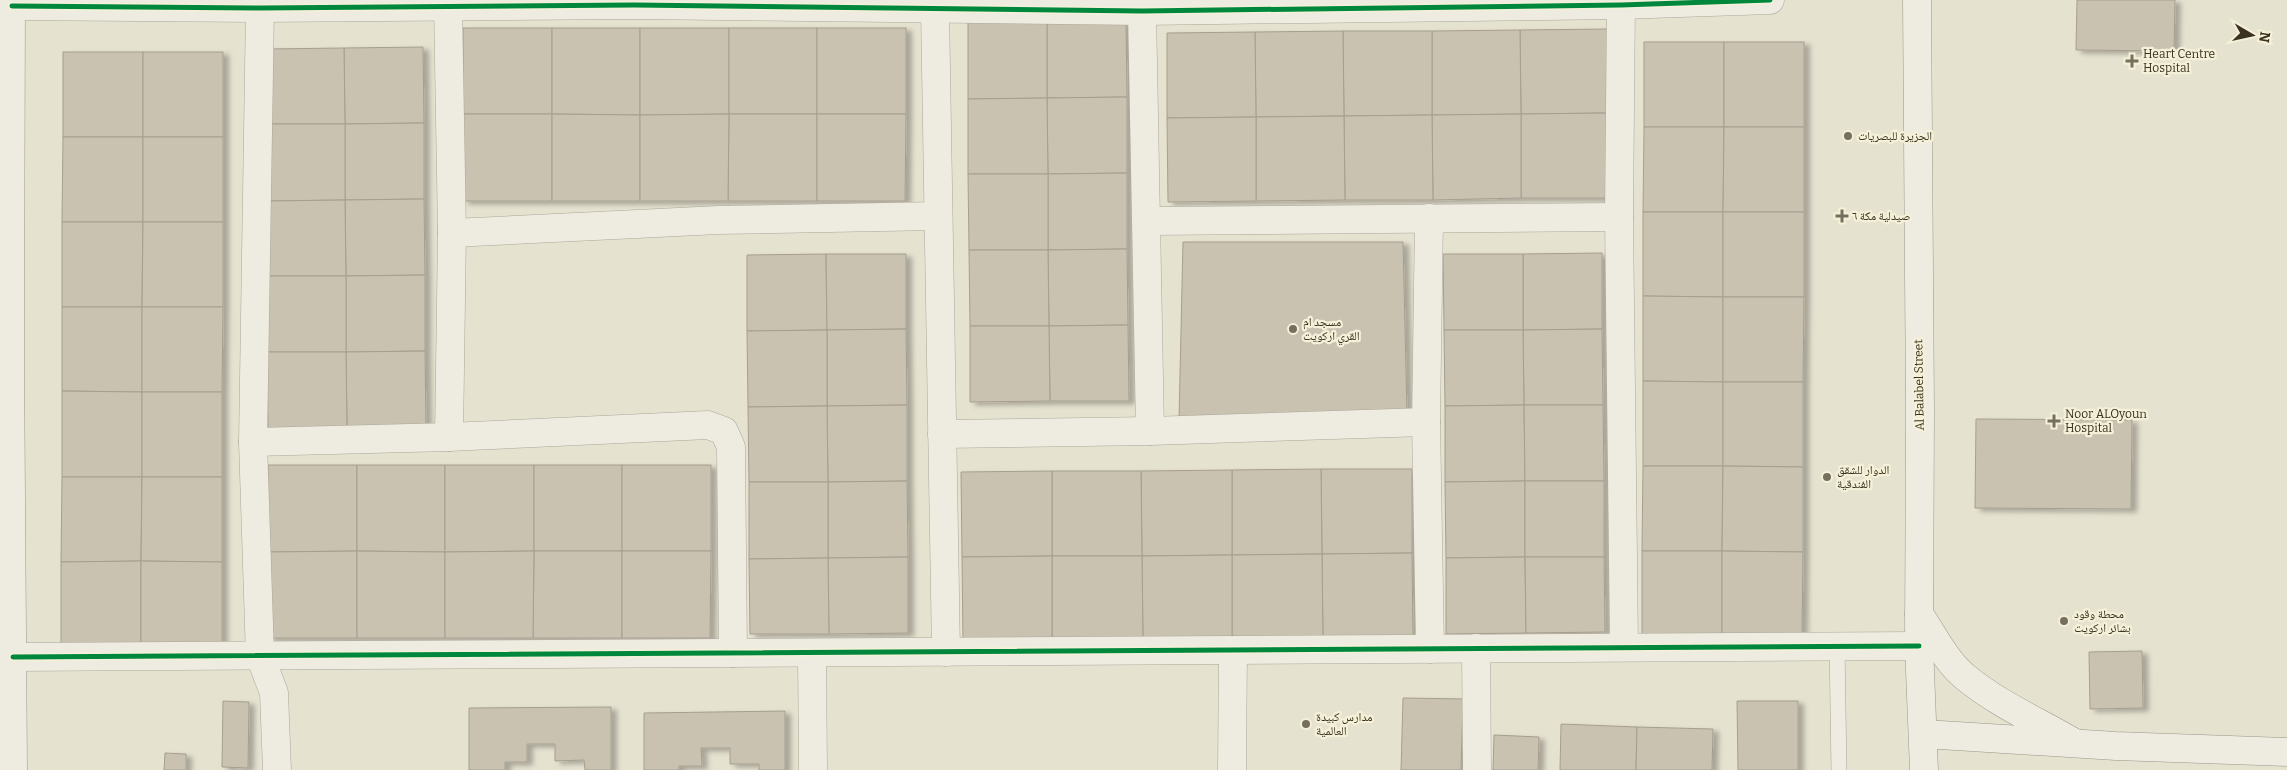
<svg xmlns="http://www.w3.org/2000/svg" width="2287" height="770" viewBox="0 0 2287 770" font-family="Bitter,'Noto Naskh Arabic',serif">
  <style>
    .building { fill: #c9c2b1; stroke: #a69e8f; filter: url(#shadow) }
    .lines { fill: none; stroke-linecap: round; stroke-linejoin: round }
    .lane-casing { stroke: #aba798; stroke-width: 16 }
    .street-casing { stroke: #aba798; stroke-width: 29 }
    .secondary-casing { stroke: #9b9688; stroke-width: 29 }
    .lane { stroke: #eeebe1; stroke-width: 15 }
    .street { stroke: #eeebe1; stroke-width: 28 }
    .secondary { stroke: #eeebe1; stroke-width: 28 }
    .cycleway-casing { stroke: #f5f1d8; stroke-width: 8 }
    .cycleway { stroke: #00873e; stroke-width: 5 }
    .poi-dot { fill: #766f5e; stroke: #f5f1d8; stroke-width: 2 }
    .labels { text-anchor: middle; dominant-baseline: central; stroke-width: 4.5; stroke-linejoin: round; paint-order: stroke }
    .poi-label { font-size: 12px; fill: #3a3121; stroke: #f5f1d8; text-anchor: start }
    .street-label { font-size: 12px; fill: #3a3121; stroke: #f5f1d8 }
  </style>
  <defs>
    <filter id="shadow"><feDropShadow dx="5.5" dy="3" stdDeviation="2.5" flood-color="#0004"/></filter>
  </defs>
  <rect width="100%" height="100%" fill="#e6e2d0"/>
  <g class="building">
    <polygon points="2077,0 2175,0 2174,51 2076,50"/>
    <polygon points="1126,21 1127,97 1047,98 1047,22"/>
    <polygon points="968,22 1047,22 1047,98 968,99"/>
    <rect x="463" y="28" width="89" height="86"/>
    <polygon points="552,28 640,28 640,115 552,114"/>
    <polygon points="640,28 729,28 729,114 640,115"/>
    <rect x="729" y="28" width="88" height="86"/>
    <rect x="817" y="28" width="89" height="86"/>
    <polygon points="1608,29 1609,113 1521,114 1520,30"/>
    <polygon points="1520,30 1521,114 1432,115 1432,31"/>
    <polygon points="1343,31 1432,31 1432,115 1344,116"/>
    <polygon points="1343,31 1344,116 1256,117 1255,32"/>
    <polygon points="1255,32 1256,117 1167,118 1167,33"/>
    <rect x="1644" y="42" width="80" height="85"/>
    <rect x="1724" y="42" width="80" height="85"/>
    <polygon points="423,47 424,123 345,124 344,48"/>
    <polygon points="344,48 345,124 265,124 265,49"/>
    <rect x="63" y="52" width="80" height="85"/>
    <rect x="143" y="52" width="80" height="85"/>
    <polygon points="1127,97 1127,173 1048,174 1047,98"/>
    <polygon points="1047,98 1048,174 968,174 968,99"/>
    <polygon points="1609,113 1610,198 1521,198 1521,114"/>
    <rect x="463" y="114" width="89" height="87"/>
    <polygon points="552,114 640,115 640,201 552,201"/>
    <polygon points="729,114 817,114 817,201 728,201"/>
    <polygon points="729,114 728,201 640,201 640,115"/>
    <polygon points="817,114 906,114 905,201 817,201"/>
    <polygon points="1521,114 1521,198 1433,200 1432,115"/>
    <polygon points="1432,115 1433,200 1345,200 1344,116"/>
    <polygon points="1344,116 1345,200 1256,201 1256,117"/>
    <polygon points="1256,117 1256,201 1168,202 1167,118"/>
    <polygon points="424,123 424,199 345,200 345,124"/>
    <polygon points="265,124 345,124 345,200 266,201"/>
    <polygon points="1644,127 1724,127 1723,212 1643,212"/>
    <polygon points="1724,127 1804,127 1804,212 1723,212"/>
    <polygon points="63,137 143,137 143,222 62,222"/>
    <rect x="143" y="137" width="80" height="85"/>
    <polygon points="1127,173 1127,249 1048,250 1048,174"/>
    <polygon points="968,174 1048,174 1048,250 969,250"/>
    <polygon points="424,199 425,275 346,276 345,200"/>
    <polygon points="345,200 346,276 266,276 266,201"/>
    <polygon points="1643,212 1723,212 1723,297 1643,296"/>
    <rect x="1723" y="212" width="81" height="85"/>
    <polygon points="62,222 143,222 142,307 62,307"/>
    <polygon points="143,222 223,222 223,307 142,307"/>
    <polygon points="1183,242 1403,242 1407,415 1179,420"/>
    <polygon points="1127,249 1128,325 1049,326 1048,250"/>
    <polygon points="969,250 1048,250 1049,326 970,326"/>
    <polygon points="1602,253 1602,329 1523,330 1523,254"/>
    <polygon points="826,254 827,330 747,331 747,255"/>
    <polygon points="826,254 906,254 906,329 827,330"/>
    <polygon points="1443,254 1523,254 1523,330 1444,330"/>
    <polygon points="425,275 425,351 346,352 346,276"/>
    <polygon points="266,276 346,276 346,352 267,352"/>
    <polygon points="1643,296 1723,297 1723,382 1643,381"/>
    <polygon points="1723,297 1804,297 1803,382 1723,382"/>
    <polygon points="62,307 142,307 142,392 62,391"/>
    <polygon points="142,307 223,307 222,392 142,392"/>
    <polygon points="1128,325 1129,401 1050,401 1049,326"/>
    <polygon points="970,326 1049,326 1050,401 970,402"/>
    <polygon points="906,329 907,405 827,406 827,330"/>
    <polygon points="1602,329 1603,405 1524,405 1523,330"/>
    <polygon points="827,330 827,406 748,407 747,331"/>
    <polygon points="1444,330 1523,330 1524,405 1445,406"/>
    <polygon points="425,351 426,427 347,427 346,352"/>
    <polygon points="267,352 346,352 347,427 268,428"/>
    <polygon points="1643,381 1723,382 1723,466 1643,466"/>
    <polygon points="1723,382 1803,382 1803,467 1723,466"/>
    <polygon points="62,391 142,392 142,477 62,477"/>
    <rect x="142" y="392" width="80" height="85"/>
    <polygon points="907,405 907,481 828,482 827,406"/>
    <polygon points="1524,405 1525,481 1445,482 1445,406"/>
    <polygon points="1524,405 1603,405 1604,481 1525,481"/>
    <polygon points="827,406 828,482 749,482 748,407"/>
    <polygon points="1976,419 2132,420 2131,509 1975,508"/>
    <polygon points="268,465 357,465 357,551 268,552"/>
    <polygon points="357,465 445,465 445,552 357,551"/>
    <polygon points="445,465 534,465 534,551 445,552"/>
    <rect x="534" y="465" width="88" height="86"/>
    <rect x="622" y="465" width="89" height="86"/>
    <polygon points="1643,466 1723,466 1722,551 1642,551"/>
    <polygon points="1723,466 1803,467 1803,552 1722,551"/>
    <polygon points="1321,469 1412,469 1412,553 1322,554"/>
    <polygon points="1321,469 1322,554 1232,555 1232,470"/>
    <polygon points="1232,470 1232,555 1142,556 1141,471"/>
    <polygon points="1052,471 1141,471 1142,556 1052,556"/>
    <polygon points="1052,471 1052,556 962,557 961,472"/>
    <polygon points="62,477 142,477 141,561 61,562"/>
    <polygon points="142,477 222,477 222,562 141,561"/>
    <polygon points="907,481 908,557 828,558 828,482"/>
    <polygon points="1525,481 1525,557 1446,558 1445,482"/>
    <rect x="1525" y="481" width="79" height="76"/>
    <polygon points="749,482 828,482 828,558 749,559"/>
    <polygon points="357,551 357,638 268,638 268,552"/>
    <polygon points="357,551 445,552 445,638 357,638"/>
    <polygon points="534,551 622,551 622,638 533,638"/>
    <polygon points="534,551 533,638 445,638 445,552"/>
    <polygon points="622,551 711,551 710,638 622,638"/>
    <rect x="1642" y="551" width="80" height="85"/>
    <polygon points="1722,551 1803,552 1802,636 1722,636"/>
    <polygon points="1412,553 1413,639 1323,639 1322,554"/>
    <polygon points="1322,554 1323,639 1232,640 1232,555"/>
    <polygon points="1232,555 1232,640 1143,641 1142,556"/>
    <polygon points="1052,556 1142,556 1143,641 1052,641"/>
    <polygon points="1052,556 1052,641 963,642 962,557"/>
    <polygon points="908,557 908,633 829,634 828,558"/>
    <polygon points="1525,557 1526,633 1446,634 1446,558"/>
    <polygon points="1525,557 1604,557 1605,632 1526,633"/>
    <polygon points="828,558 829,634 750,634 749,559"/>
    <polygon points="141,561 141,647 61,646 61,562"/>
    <polygon points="141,561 222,562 222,647 141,647"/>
    <polygon points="2142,651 2143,708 2090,709 2089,652"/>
    <polygon points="1403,698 1463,699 1461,770 1401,770"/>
    <polygon points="223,701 249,702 248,768 222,767"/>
    <polygon points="1737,701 1798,701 1798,770 1738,770"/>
    <polygon points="611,707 611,770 585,770 584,760 555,761 555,744 527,744 527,762 505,762 505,770 469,770 469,708"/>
    <polygon points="785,711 785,770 759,770 759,764 730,764 730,748 701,748 702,766 679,766 679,770 644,770 644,713"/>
    <polygon points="1561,724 1637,727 1636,770 1560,770"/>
    <polygon points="1637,727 1713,729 1712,770 1636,770"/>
    <polygon points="1494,735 1539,737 1538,770 1493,770"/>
    <polygon points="165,753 186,754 186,770 164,770"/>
  </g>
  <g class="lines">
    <defs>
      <polyline id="lane" points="1837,646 1839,770"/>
      <g id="street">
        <polyline points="1621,0 1619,217 1624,647"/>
        <polyline points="448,5 452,233 449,437"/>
        <polyline points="12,6 260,8 634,5 1142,11 1621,5 1770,0"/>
        <polyline points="260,8 253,442 260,656 274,693 277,770"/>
        <polyline points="935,10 946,652"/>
        <polyline points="1142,11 1150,431"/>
        <polyline points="1429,218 1426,422 1430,649"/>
        <polyline points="1147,221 1619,217"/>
        <polyline points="452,233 719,220 937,216"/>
        <polyline points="942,434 1150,431 1426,422"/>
        <polyline points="253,442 449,437 708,425 724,431 731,447 733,653"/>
        <polyline points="1476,648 1477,770"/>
        <polyline points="812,654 813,770"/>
        <polyline points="13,657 1919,646"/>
        <polyline points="1232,770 1233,650"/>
      </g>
      <g id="secondary">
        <polyline points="11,0 10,359 13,770"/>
        <polyline points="1917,0 1920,410 1919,646 1924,770"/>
        <path d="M1919,614C1933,634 1945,660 1964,676C1996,703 2037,721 2073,742"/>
        <polyline points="1924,734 2116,746 2287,752"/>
      </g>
    </defs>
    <use href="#lane" class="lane-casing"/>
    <use href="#street" class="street-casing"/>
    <use href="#secondary" class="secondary-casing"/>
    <use href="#lane" class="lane"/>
    <use href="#street" class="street"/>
    <use href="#secondary" class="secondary"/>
    <defs>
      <g id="cycleway">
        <polyline points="12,6 260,8 634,5 1142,11 1621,5 1770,0"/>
        <polyline points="13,657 1919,646"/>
      </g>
    </defs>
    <use href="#cycleway" class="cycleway-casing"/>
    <use href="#cycleway" class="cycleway"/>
  </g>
  <g class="poi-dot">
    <path d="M2129.5 53.5h5v5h5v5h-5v5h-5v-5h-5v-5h5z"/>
    <circle cx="1848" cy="136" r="5"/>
    <path d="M1839.5 208.5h5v5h5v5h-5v5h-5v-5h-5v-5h5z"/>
    <circle cx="1293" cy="329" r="5"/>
    <path d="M2051.5 413.5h5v5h5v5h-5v5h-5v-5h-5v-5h5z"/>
    <circle cx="1827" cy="477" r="5"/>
    <circle cx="2064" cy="621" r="5"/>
    <circle cx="1306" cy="724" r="5"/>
  </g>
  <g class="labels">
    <g class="poi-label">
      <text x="2143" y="54">Heart Centre<tspan x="2143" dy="14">Hospital</tspan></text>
      <text x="1858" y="136">الجزيرة للبصريات</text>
      <text x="1852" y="216">صيدلية مكة ٦</text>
      <text x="1303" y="322">مسجد ام<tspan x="1303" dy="14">القري اركويت</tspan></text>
      <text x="2065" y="414">Noor ALOyoun<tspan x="2065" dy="14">Hospital</tspan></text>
      <text x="1837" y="470">الدوار للشقق<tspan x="1837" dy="14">الفندقية</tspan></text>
      <text x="2074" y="614">محطة وقود<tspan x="2074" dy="14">بشائر اركويت</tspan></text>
      <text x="1316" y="717">مدارس كبيدة<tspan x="1316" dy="14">العالمية</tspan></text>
    </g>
    <g class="street-label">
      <text transform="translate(1919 385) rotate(-91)">Al Balabel Street</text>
    </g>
  </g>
  <g transform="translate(2252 35) rotate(99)" stroke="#f5f1d8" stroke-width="4" paint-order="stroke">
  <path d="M0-4L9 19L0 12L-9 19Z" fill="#3a3121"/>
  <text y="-8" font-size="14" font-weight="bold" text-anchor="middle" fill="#3a3121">N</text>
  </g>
</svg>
